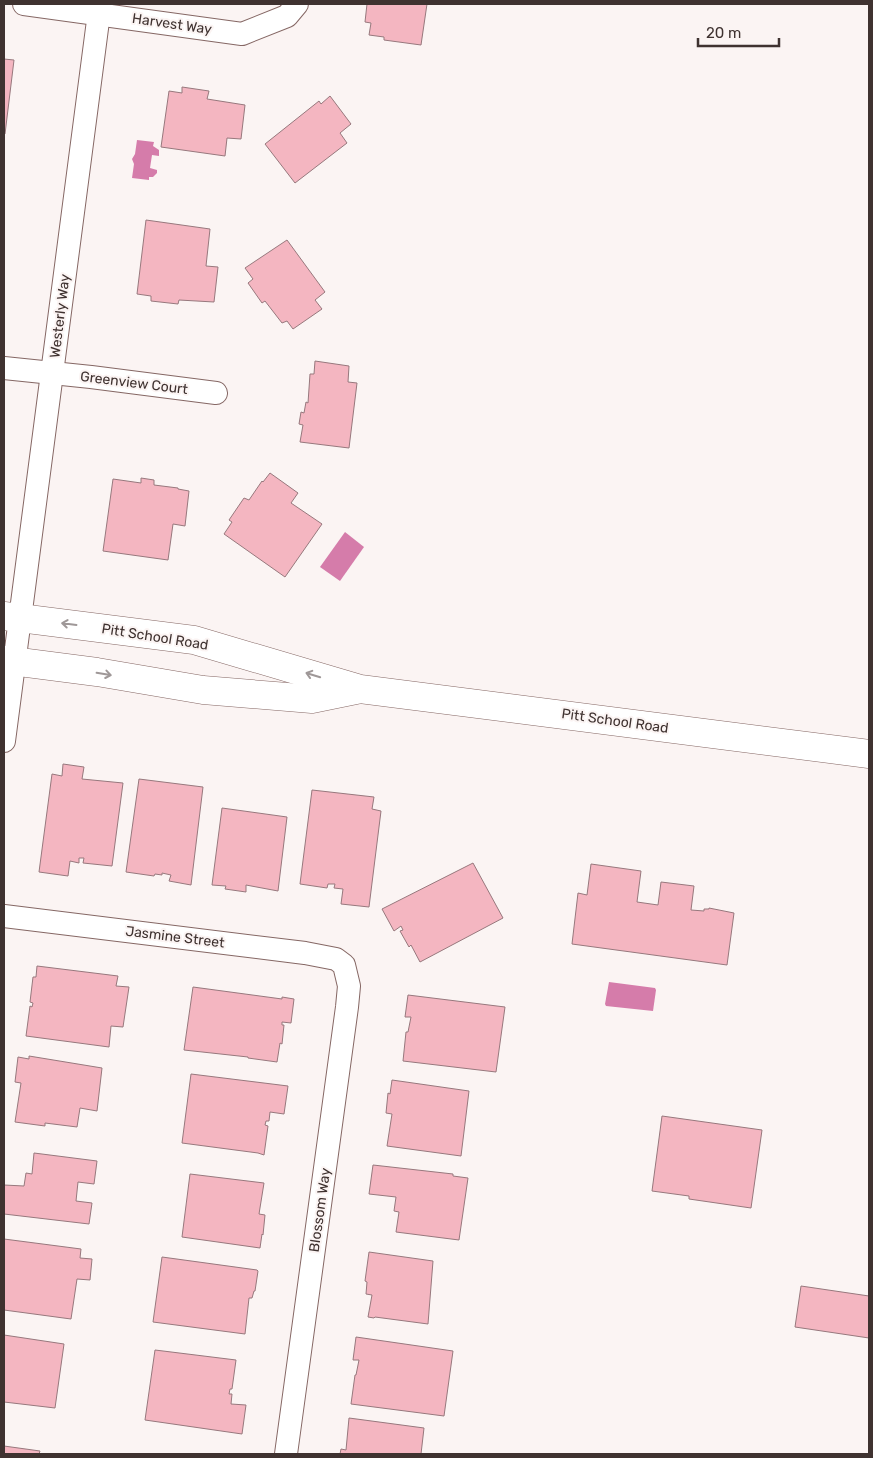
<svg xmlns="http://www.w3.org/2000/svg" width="873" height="1458" viewBox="0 0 873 1458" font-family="Rubik,sans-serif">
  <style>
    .water { fill: #d57caa }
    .building { fill: #f4b6c1; stroke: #97787d }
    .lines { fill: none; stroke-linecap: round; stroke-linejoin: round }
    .minor-casing { stroke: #856764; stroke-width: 24 }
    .tertiary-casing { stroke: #856764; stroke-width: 29 }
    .minor { stroke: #fff; stroke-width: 22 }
    .tertiary { stroke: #fff; stroke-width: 28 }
    .oneway { stroke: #9f9898 }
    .labels { text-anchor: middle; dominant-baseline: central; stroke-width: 4; stroke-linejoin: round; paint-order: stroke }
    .street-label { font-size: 14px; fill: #3f3230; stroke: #fbf4f3 }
  </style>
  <rect width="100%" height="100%" fill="#fbf4f3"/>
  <g class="water">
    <polygon points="137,140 154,142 153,146 159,150 159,156 152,155 150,168 157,170 157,173 153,177 149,177 149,180 132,178 134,164 132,159 135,154"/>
    <polygon points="345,532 364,547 340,581 320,567"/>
    <polygon points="609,982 655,988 656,990 653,1011 606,1006 605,1004"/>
  </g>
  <g class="building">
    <polygon points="367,4 427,4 421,45 384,40 384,37 369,35 371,23 365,22"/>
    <polygon points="4,59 14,60 5,134 4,134"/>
    <polygon points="182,87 209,91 207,99 245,105 241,139 227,138 225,156 161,147 169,91 182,93"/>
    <polygon points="330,96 351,124 340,133 347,143 295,183 265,144 319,101 321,104"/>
    <polygon points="146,220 210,229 206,266 218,267 214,302 179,300 178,304 151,301 151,296 137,294"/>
    <polygon points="287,240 325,292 315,300 322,309 293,329 287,321 282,323 265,301 262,303 248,283 253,279 245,268"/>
    <polygon points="315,361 349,366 348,382 357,383 349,448 300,442 303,425 299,424 301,412 304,413 306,402 308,403 310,374 314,374"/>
    <polygon points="270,473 298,493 291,503 322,524 285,577 224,534 232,522 229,520 244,498 249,500 262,481 263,482"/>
    <polygon points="141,478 154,480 154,485 178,488 178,489 189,491 185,526 173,524 168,560 103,551 113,479 141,483"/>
    <polygon points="63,764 84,767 82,779 123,783 112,866 83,863 84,858 79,858 79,863 70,861 68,876 39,872 52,774 62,776"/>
    <polygon points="139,779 203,787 191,885 169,881 171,875 162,873 162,875 155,874 154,876 126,872"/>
    <polygon points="312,790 374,797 372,809 381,811 369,907 341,904 343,889 334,888 335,884 328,884 327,888 300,884"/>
    <polygon points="222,808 287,817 278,891 246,885 246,892 225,889 226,886 212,885"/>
    <polygon points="473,863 503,918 420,962 411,945 409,947 400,931 403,930 401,926 394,931 382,909"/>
    <polygon points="591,864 641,871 637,902 658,905 661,882 694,886 691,910 704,911 704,909 709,909 709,908 734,913 727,965 572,944 578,893 587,895"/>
    <polygon points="37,966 118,976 116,986 129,987 123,1027 111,1026 109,1047 26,1036 30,1006 32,1007 33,1003 30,1002 33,977 36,977"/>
    <polygon points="193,987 282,999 282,997 294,999 291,1023 282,1022 282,1025 284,1025 282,1044 280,1043 277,1062 248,1058 248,1057 184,1050"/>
    <polygon points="408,995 505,1007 496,1072 403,1061 406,1032 408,1032 411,1017 405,1017"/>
    <polygon points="29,1056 102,1068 97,1111 80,1108 77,1127 45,1123 45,1126 15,1122 21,1083 15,1082 18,1057 29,1059"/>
    <polygon points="191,1074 288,1086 284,1114 270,1112 269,1121 266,1121 265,1125 268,1126 264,1155 258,1153 182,1143"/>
    <polygon points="392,1080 469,1091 461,1156 387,1146 392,1114 386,1113 388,1093 390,1094"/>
    <polygon points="662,1116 762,1130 751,1208 689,1199 689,1196 652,1191"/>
    <polygon points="34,1153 97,1161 94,1184 78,1182 76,1201 92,1203 89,1224 4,1214 4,1185 24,1186 26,1173 32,1174"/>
    <polygon points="373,1165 453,1174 453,1176 468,1178 459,1240 396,1232 399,1212 394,1211 396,1197 369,1194"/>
    <polygon points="190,1174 264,1183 259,1214 265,1215 263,1235 262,1234 260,1248 182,1237"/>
    <polygon points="4,1239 81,1249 80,1258 92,1259 90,1280 77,1279 71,1319 4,1310"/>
    <polygon points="369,1252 433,1261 428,1324 375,1317 374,1318 368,1317 372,1295 366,1294 367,1282 365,1281"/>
    <polygon points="162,1257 257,1270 258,1271 255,1291 254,1291 252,1298 249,1298 245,1334 153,1322"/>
    <polygon points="801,1286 869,1296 869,1338 795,1327"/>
    <polygon points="4,1335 64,1344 55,1408 4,1402"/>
    <polygon points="356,1337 453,1351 444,1416 351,1404 355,1375 356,1375 359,1360 353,1360"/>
    <polygon points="155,1350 236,1360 232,1389 230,1389 229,1394 232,1394 231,1404 246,1405 242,1434 145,1420"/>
    <polygon points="349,1418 424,1428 421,1454 340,1454 341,1449 346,1450"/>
    <polygon points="4,1446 40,1451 39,1454 4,1454"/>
  </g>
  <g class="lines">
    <defs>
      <g id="minor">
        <polyline points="24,4 242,34 287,16 297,4"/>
        <polyline points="4,368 91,377 216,393"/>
        <polyline points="4,741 99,13"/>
        <polyline points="4,916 305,953 336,959 344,965 349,986 347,1007 286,1454"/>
      </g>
      <g id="tertiary">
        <polyline points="4,616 194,640 360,689 869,754"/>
        <polyline points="4,660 97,672 203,690 312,699 356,690"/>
      </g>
    </defs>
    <use href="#minor" class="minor-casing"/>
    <use href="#tertiary" class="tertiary-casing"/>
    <use href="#minor" class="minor"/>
    <use href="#tertiary" class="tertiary"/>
  </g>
  <defs><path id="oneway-shaft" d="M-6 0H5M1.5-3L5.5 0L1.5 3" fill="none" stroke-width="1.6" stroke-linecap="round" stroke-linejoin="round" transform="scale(1.25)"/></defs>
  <g class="oneway">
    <use href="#oneway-shaft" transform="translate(69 624) rotate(-173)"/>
    <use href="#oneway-shaft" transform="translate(104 674) rotate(9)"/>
    <use href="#oneway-shaft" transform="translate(313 675) rotate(-163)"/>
  </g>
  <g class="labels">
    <g class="street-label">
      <text transform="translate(172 24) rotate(8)">Harvest Way</text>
      <text transform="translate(60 316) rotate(-83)">Westerly Way</text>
      <text transform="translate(134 383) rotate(7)">Greenview Court</text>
      <text transform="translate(155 637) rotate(9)">Pitt School Road</text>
      <text transform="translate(615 721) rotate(8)">Pitt School Road</text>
      <text transform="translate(175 937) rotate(7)">Jasmine Street</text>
      <text transform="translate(320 1210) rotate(-82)">Blossom Way</text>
    </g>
  </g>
  <rect width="873" height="1458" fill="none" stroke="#3f3230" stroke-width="10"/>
  <path d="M698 38v8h81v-8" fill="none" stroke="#3f3230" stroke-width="2.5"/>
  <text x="706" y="38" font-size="15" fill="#3f3230" stroke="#fbf4f3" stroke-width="4" paint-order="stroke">20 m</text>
</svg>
